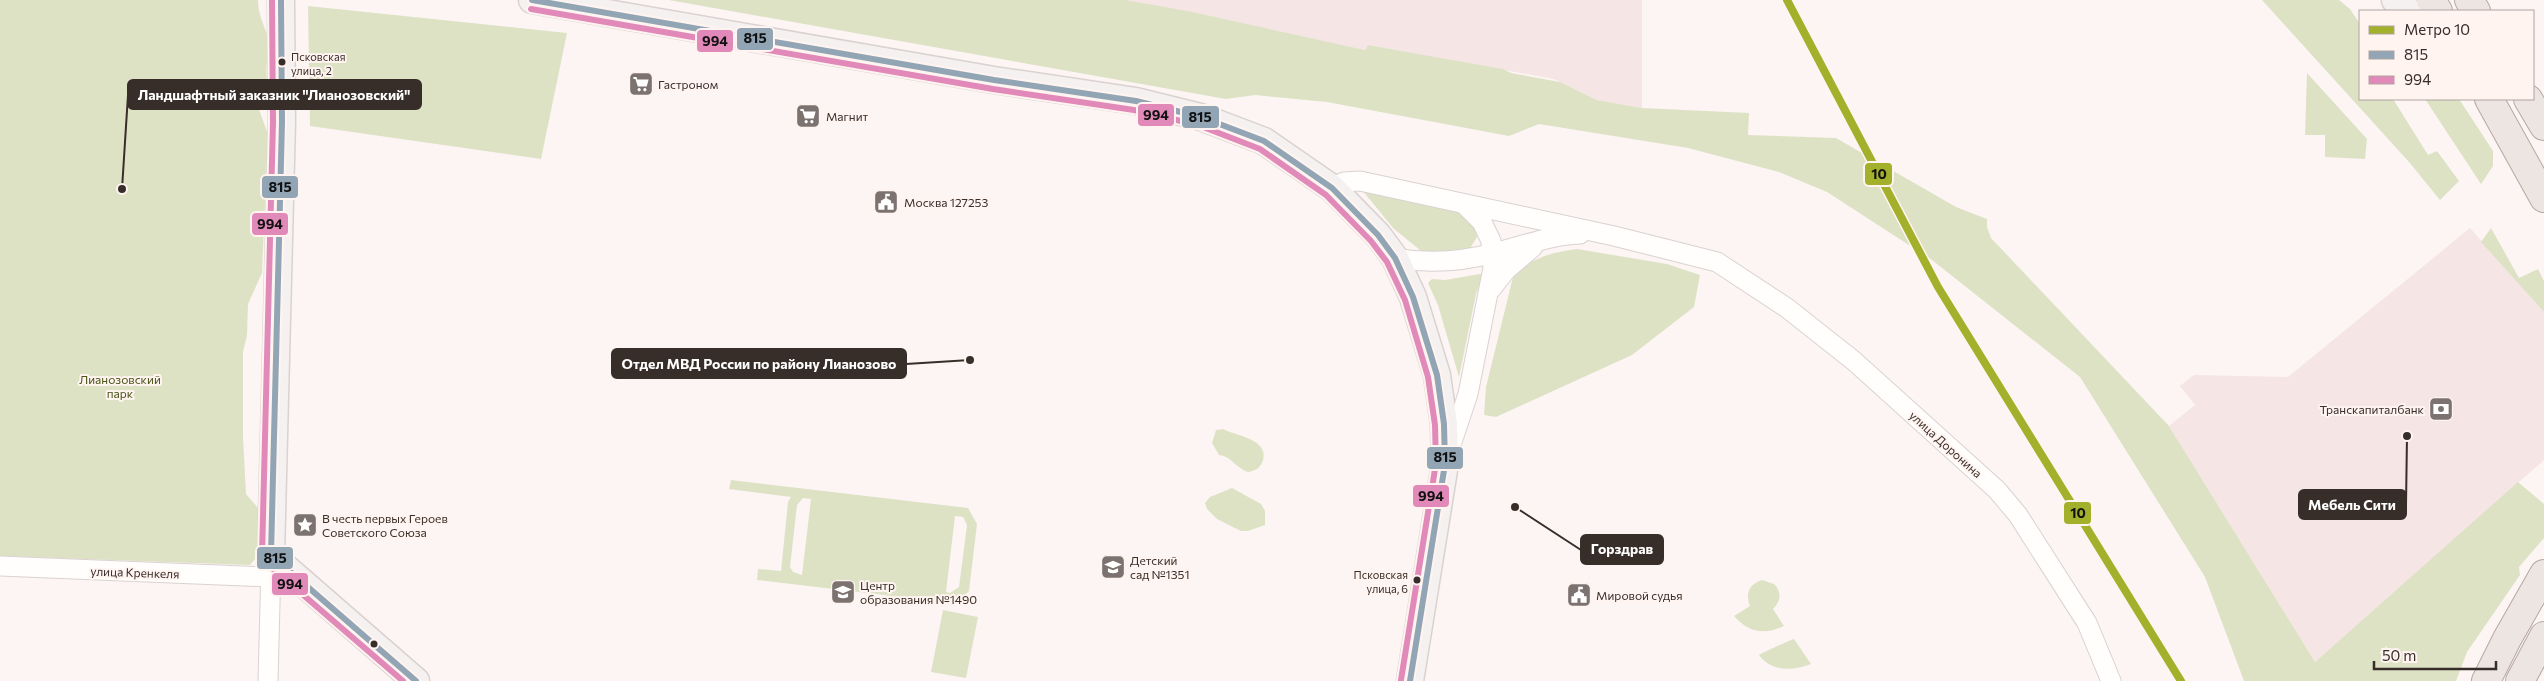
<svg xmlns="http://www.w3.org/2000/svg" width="2544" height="681" viewBox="0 0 2544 681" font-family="Commissioner,sans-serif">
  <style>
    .commercial { fill: #f5e5e5 }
    .green { fill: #dee2c5; fill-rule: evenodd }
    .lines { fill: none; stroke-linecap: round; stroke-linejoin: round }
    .street-casing { stroke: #dad2d0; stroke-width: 21 }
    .secondary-casing { stroke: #dad2d0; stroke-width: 29 }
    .primary-casing { stroke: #b7a7a2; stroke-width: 30 }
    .street { stroke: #fffefd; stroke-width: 19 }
    .secondary { stroke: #f5f1f0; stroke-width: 26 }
    .primary { stroke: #ede5e2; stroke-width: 28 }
    .bus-1-casing { stroke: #fff4f0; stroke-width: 10 }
    .bus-2-casing { stroke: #fff4f0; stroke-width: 10 }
    .bus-1 { stroke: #91a5b4; stroke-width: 6 }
    .bus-2 { stroke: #e18ab9; stroke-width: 6 }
    .metro-1-casing { stroke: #fff4f0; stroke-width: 11 }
    .metro-1 { stroke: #a3b02b; stroke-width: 8 }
    .bus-dot { fill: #372d29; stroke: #fff4f0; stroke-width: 2 }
    .labels { text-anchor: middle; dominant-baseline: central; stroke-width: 4; stroke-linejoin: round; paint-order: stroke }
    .bus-label { font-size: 11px; fill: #372d29; stroke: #fff4f0; text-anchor: start }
    .poi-label { font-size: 12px; fill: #372d29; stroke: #fff4f0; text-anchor: start }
    .park-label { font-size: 12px; fill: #485317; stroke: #fff4f0 }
    .street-label { font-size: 12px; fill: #372d29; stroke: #fff4f0 }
    .leader { fill: none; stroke: #372d29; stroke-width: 2 }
    .callout-dot { fill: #372d29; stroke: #fff4f0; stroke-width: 2 }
    .callout { fill: #372d29; stroke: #372d29; stroke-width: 2 }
    .callout-label { font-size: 14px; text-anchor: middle; font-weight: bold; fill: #fff }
    .line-badge { stroke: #fff4f0; stroke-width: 2 }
    .pale-badge-label { font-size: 14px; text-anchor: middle; font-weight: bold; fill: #111 }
  </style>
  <rect width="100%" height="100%" fill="#fcf5f4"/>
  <g class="commercial">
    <polygon points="1126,0 1642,0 1642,108 1597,100 1554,79 1368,45 1365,50"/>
    <polygon points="2470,228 2544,312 2544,460 2315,662 2169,426 2195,405 2180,386 2194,375 2288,377"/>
  </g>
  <g class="green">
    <path d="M0,0H258C258,18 268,31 271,49C271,54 268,58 267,63C264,86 275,85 258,107L268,134L262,273L248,304L247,335L243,352V437L246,494L259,509L265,547L250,565L0,556Z"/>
    <polygon points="669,0 1126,0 1192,12 1365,50 1368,45 1503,69 1511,73 1560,82 1597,100 1642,108 1749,113 1748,135 1836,138 1956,207 1987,219 1987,227 1991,238 2169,426 2315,662 2518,482 2544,504 2544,538 2519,567 2520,575 2467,652 2456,681 2244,681 2205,577 2080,377 1932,260 1827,192 1779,172 1688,148 1539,124 1509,136 1327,102 1255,95 1226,99"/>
    <polygon points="2262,0 2339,0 2350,9 2360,24 2360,99 2393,99 2428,155 2437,151 2459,181 2440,200 2409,162"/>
    <polygon points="308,6 567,33 541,159 310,126"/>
    <polygon points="2307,73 2367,139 2365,159 2325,157 2325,135 2305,135"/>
    <polygon points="2425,99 2459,99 2493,151 2493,166 2481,184"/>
    <polygon points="1362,190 1459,211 1475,227 1477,237 1469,250 1425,254 1394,229"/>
    <polygon points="2491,228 2519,278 2538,269 2544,281 2544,312 2481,242"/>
    <path d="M1577,249L1667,264L1700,275L1694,307L1632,355L1496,417L1484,415L1486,387L1513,277C1529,258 1553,252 1577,249Z"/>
    <polygon points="1480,274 1483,275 1476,294 1459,377 1438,305 1428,283 1432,279 1445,280"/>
    <path d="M1223,429C1236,436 1269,439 1263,460C1261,468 1255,471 1248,472C1236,468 1231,456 1219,455L1212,443L1216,430Z"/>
    <path d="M731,480L968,508L977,524L969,591L961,599L951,603L757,580L758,569L781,571L788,502L791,497L729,489ZM803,498L811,499L802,575L793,572L790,567L797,505ZM955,516L963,517L967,525L959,587L950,593L946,592Z"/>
    <polygon points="1232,488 1261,504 1265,511 1265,525 1248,531 1241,531 1217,519 1207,509 1205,503 1210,497"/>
    <path d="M1762,580L1774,584C1782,592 1781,601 1773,609L1784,626C1764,635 1749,633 1734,616L1750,606C1745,594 1749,584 1762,580Z"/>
    <polygon points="943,610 978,617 966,678 931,672"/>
    <path d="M1794,639L1811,664C1793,671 1771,672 1759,655C1762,653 1790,640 1794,639Z"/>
  </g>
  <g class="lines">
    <defs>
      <g id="street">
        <polyline points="1332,188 1344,182 1360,181 1614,236 1717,262 1787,308 1854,361 1997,490 2018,515 2087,623 2111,681"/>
        <path d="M1395,258C1429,264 1460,262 1494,253C1522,246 1551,235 1580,234"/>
        <polyline points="1491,289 1506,270 1533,247"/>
        <polyline points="1449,451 1468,394 1493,268 1491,241 1482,222 1465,205"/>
        <polyline points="0,566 270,577"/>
        <polyline points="268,681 271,565"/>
      </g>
      <g id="secondary">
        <polyline points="281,0 282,122 271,555 416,681"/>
        <polyline points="532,0 994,80 1136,101 1201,117 1264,141 1332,188 1378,235 1395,258 1413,297 1437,375 1444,424 1445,464 1410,681"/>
        <polyline points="2395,0 2409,11"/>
      </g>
      <g id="primary">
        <polyline points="2431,0 2438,11"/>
        <polyline points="2469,0 2476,11"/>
        <polyline points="2489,99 2544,198"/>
        <polyline points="2528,99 2544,126"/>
        <polyline points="2486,681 2507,639 2544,574"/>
        <polyline points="2520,681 2544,636"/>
      </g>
    </defs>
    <use href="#street" class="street-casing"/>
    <use href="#secondary" class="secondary-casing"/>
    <use href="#primary" class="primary-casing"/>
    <use href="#street" class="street"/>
    <use href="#secondary" class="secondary"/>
    <use href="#primary" class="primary"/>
    <defs>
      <g id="bus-1">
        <polyline points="281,0 282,122 271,555 416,681"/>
        <polyline points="532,0 994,80 1136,101 1201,117 1264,141 1332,188 1378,235 1395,258 1413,297 1437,375 1444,424 1445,464 1410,681"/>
      </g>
      <g id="bus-2">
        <polyline points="272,0 273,122 262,556 265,562 403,681"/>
        <polyline points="531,9 993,89 1134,110 1198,125 1260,149 1326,195 1371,241 1387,262 1405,300 1428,377 1435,425 1436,463 1401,680"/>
      </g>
    </defs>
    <use href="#bus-1" class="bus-1-casing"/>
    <use href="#bus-2" class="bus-2-casing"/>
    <use href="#bus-1" class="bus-1"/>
    <use href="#bus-2" class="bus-2"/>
    <defs>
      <polyline id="metro-1" points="1787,0 1938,287 2181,681"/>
    </defs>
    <use href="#metro-1" class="metro-1-casing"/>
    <use href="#metro-1" class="metro-1"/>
  </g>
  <defs>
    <symbol id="supermarket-square" viewBox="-11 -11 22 22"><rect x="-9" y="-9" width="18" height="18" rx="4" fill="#7c7370" stroke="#fff4f0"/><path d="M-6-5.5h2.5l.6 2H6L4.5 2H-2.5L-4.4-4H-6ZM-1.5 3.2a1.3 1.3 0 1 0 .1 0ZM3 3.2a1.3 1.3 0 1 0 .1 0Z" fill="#fff"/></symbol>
    <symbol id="civic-square" viewBox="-11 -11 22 22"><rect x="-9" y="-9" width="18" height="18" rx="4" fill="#7c7370" stroke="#fff4f0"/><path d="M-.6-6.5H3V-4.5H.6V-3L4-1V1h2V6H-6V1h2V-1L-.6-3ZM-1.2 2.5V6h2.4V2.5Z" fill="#fff"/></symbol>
    <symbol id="bank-square" viewBox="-11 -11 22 22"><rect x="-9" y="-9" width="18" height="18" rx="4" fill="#7c7370" stroke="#fff4f0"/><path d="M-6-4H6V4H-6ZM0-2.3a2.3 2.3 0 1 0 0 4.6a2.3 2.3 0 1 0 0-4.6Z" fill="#fff"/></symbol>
    <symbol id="sight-square" viewBox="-11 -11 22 22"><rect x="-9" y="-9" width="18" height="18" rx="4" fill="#7c7370" stroke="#fff4f0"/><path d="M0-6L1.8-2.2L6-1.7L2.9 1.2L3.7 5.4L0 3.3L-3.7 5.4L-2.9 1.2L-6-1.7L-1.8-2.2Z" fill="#fff"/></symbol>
    <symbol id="school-square" viewBox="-11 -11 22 22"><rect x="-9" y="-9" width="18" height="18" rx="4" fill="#7c7370" stroke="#fff4f0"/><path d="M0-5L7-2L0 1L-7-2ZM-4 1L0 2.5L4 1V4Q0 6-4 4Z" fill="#fff"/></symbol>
  </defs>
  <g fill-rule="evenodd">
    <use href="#supermarket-square" x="627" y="70" width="28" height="28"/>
    <use href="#supermarket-square" x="794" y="102" width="28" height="28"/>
    <use href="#civic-square" x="872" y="188" width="28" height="28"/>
    <use href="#bank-square" x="2427" y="395" width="28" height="28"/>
    <use href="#sight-square" x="291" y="511" width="28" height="28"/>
    <use href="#school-square" x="1099" y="553" width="28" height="28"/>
    <use href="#school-square" x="829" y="578" width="28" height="28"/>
    <use href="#civic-square" x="1565" y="581" width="28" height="28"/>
  </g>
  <g class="bus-dot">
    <circle cx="282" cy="62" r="4.5"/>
    <circle cx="1417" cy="580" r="4.5"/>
    <circle cx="374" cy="644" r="4.5"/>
  </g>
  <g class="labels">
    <g class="bus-label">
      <text x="291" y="56">Псковская<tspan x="291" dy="14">улица, 2</tspan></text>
      <text x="1408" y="574" text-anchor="end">Псковская<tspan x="1408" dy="14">улица, 6</tspan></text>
    </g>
    <g class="poi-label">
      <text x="658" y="84">Гастроном</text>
      <text x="826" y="116">Магнит</text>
      <text x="904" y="202">Москва 127253</text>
      <text x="2424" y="409" text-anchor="end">Транскапиталбанк</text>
      <text x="322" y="518">В честь первых Героев<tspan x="322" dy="14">Советского Союза</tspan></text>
      <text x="1130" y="560">Детский<tspan x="1130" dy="14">сад №1351</tspan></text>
      <text x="860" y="585">Центр<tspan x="860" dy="14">образования №1490</tspan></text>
      <text x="1596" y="595">Мировой судья</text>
    </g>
    <g class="park-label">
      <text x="120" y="379">Лианозовский<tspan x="120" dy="14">парк</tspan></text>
    </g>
    <g class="street-label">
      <text transform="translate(1946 444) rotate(42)">улица Доронина</text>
      <text transform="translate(135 572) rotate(2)">улица Кренкеля</text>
    </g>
  </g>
  <path class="leader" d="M122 189L128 95M970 360L906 364M2407 436L2406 505M1515 507L1581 550"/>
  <g class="callout-dot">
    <circle cx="122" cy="189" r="5"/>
    <circle cx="970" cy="360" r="5"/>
    <circle cx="2407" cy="436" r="5"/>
    <circle cx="1515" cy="507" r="5"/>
  </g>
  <g class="callout">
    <rect x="128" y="80" width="293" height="29" rx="5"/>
    <rect x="612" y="349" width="294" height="29" rx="5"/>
    <rect x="2299" y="490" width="107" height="29" rx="5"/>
    <rect x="1581" y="535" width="82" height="29" rx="5"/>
  </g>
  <g class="callout-label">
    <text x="274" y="100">Ландшафтный заказник "Лианозовский"</text>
    <text x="759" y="369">Отдел МВД России по району Лианозово</text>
    <text x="2352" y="510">Мебель Сити</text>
    <text x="1622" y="554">Горздрав</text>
  </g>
  <g class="line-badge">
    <rect x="736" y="27" width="38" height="24" rx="5" fill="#91a5b4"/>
    <rect x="696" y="29" width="38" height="24" rx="5" fill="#e18ab9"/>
    <rect x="1137" y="103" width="38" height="24" rx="5" fill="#e18ab9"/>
    <rect x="1181" y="105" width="39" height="24" rx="5" fill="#91a5b4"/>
    <rect x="1864" y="162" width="29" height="24" rx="5" fill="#a3b02b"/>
    <rect x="261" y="175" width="38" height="24" rx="5" fill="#91a5b4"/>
    <rect x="251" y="212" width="38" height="24" rx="5" fill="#e18ab9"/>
    <rect x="1426" y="446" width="38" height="24" rx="5" fill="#91a5b4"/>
    <rect x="1412" y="484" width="38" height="24" rx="5" fill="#e18ab9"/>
    <rect x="2063" y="501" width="29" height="24" rx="5" fill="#a3b02b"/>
    <rect x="256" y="546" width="38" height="24" rx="5" fill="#91a5b4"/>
    <rect x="271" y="572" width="38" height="24" rx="5" fill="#e18ab9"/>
  </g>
  <g class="pale-badge-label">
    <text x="755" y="43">815</text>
    <text x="715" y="46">994</text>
    <text x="1156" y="120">994</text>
    <text x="1200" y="122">815</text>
    <text x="1879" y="179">10</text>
    <text x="280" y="192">815</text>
    <text x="270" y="229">994</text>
    <text x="1445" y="462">815</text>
    <text x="1431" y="501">994</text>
    <text x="2078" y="518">10</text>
    <text x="275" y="563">815</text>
    <text x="290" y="589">994</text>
  </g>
  <rect x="2359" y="10" width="175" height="90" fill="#fff4f0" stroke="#afa4a0"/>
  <rect x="2369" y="26" width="25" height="8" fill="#a3b02b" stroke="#afa4a0"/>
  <text x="2404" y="35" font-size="15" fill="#372d29">Метро 10</text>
  <rect x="2369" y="51" width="25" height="8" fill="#91a5b4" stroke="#afa4a0"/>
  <text x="2404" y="60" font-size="15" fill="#372d29">815</text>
  <rect x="2369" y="76" width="25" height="8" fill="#e18ab9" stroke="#afa4a0"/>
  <text x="2404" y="85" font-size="15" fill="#372d29">994</text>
  <path d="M2374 661v8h122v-8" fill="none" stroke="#372d29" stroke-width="2.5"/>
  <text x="2382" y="661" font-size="15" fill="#372d29" stroke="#fff4f0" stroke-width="4" paint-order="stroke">50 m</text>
</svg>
